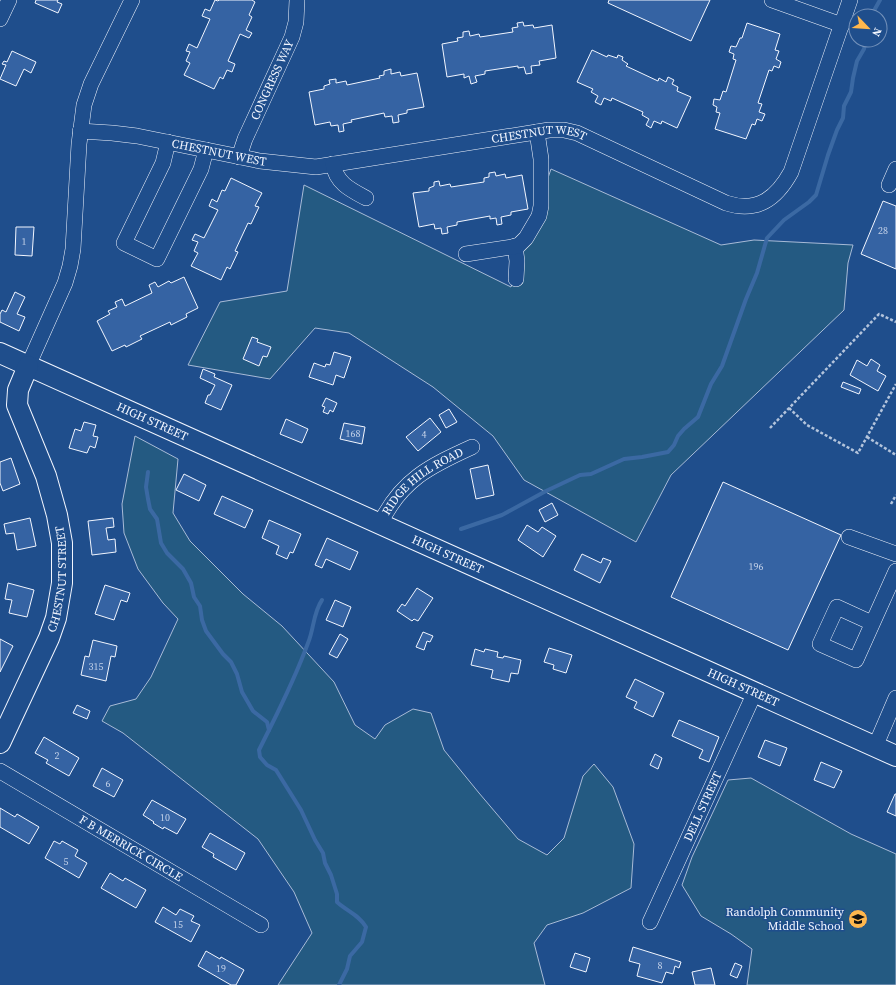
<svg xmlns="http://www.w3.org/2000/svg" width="896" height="985" viewBox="0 0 896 985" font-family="'Source Serif 4',serif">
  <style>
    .green { fill: #245a82; stroke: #a8bbd7 }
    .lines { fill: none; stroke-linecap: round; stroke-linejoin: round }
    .stream { stroke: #3b69a3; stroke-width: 4 }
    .building { fill: #3563a3; stroke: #f2f6ff }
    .minor-casing { stroke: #f2f6ff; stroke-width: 16 }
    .major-casing { stroke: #f2f6ff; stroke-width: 22 }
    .path { stroke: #b3c4dc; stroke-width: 2.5; stroke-dasharray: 3 2; stroke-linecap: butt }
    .minor { stroke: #1f4e8c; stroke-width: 15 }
    .major { stroke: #1f4e8c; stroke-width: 20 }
    .labels { text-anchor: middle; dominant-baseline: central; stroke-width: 3; stroke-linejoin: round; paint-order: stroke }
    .number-label { font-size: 10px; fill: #c3d1e8 }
    .street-label { font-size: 12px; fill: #f2f6ff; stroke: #1f4e8c }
    .poi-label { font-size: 12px; fill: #f2f6ff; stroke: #1f4e8c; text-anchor: end }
  </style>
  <rect width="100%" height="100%" fill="#1f4e8c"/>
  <g class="green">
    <polygon points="551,169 721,245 754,240 853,245 848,263 844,310 671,475 636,542 524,480 493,436 433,387 349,333 315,328 270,379 188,365 220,302 287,291 304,185 511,287"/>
    <polygon points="135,436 178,459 173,513 190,541 243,594 282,626 334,682 355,725 375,739 385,725 413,709 431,713 444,750 479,793 518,839 547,855 564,838 583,776 594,764 613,787 634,844 631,888 583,913 547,925 534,943 545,985 278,985 312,933 294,892 258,839 123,733 102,721 110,706 136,699 151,677 178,619 163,603 138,569 124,533 122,504"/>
    <polygon points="751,778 851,834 896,854 896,985 747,985 752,949 731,934 701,916 682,885 692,857 728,780"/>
  </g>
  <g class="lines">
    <g class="stream">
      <polyline points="871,16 880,0"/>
      <path d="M148,472L146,487L148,499L150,509L157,519L161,543L167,553L183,569L191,583L194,597L200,606L202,620L206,631L223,654L231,662L237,674L242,692L253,711L267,722L269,730L259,750L260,757L267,765L276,770L301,810L315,840L323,853L325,863L331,875L337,894V902C348,912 358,914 366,927L362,942L350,956L347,969L339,985"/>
      <polyline points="461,529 502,515 546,491 580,475 591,474 624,459 642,457 668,452 674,445 678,436 684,429 698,417 711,384 722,366 746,299 757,273 767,238 784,220 809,202 816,195 828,155 837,130 843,118 844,106 851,92 853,78 857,61 864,49 866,40"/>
      <path d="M269,730C283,702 297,673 308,643C314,629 313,613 322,600"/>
    </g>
  </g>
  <g class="building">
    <polygon points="36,0 58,0 57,2 62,4 58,13 35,3"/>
    <polygon points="215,0 218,1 219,0 252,0 255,2 249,15 252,17 246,30 252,33 249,38 240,34 228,61 235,64 232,72 227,70 223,79 220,77 214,89 184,75 190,63 186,61 190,52 186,51 189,44 197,48 210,19 202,16 205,9 210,11"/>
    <polygon points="609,0 710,0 691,41 608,3"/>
    <polygon points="523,22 524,26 533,25 534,28 552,25 556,58 539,61 540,65 531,66 532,73 526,74 524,67 518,68 518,66 485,71 485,74 475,76 477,82 471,84 469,76 464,78 464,74 447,77 442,44 458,41 457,38 463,37 463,32 469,31 470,36 479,34 480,37 513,32 512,28 518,27 517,23"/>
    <polygon points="747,23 780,34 775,50 779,51 776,59 781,62 779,68 774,66 772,71 769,70 758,103 762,104 759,112 765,114 762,121 757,119 755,125 752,124 746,139 715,129 720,113 716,112 717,107 713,105 714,99 720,100 723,91 726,92 736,60 733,59 734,54 729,52 731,46 736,47 740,38 742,38"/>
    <polygon points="592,50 607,57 608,55 617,58 618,55 623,57 622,60 628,64 626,66 658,81 659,78 666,82 668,77 674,80 672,84 678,87 677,91 691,97 677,128 662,121 661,124 654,121 651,128 646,125 649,119 642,115 643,112 612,98 611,101 604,98 601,105 595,102 598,96 591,92 593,89 577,82"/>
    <polygon points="12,51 36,62 31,73 24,69 16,86 0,79 6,65 2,64 4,61 7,62"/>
    <polygon points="391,69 391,74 400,72 401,76 417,73 424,107 407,110 407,113 398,115 399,122 393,123 392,116 385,117 384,113 351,120 352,122 343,124 344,131 339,132 338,125 331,126 330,122 315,125 309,92 324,89 324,86 330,84 329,80 336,79 336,83 346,81 347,85 380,78 379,76 384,75 384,71"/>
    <polygon points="495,172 496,176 505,174 506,178 522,175 528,209 511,212 511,215 501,217 502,224 497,225 496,218 490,219 490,216 457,222 457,225 447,227 448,233 442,234 441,228 435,229 434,224 419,227 413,193 429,191 429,188 434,186 434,182 439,181 440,186 450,184 451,187 484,182 484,178 489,177 489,173"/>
    <polygon points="231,178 262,193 255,206 259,207 251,224 248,223 235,251 238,252 230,269 227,267 221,280 191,266 198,253 194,251 198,242 192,240 195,234 204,238 218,210 209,206 212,199 217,202 222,190 225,191"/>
    <polygon points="883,201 896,206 896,269 861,254"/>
    <polygon points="16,227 34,227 32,256 15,255"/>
    <polygon points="184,277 198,308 186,314 187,317 171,325 170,322 140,336 142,339 126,347 125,345 112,351 97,321 110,314 108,311 117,307 115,302 122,299 125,306 152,293 149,285 155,282 158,287 169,281 171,283"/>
    <polygon points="15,292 25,297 17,314 25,317 19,331 0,322 0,314 2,310 6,312"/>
    <polygon points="252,337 258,339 257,342 271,347 267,357 263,356 259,366 243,359"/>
    <polygon points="334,352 351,357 344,378 336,375 333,385 309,377 314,363 325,367 326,364 330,365"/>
    <polygon points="871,359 880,365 877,371 886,376 878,391 850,375 857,360 867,366"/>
    <polygon points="203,369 215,374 214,377 232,385 221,410 205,403 208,395 210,395 215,385 200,378"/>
    <polygon points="843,382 861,389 859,394 841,387"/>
    <polygon points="326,398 337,403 333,412 330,410 328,414 323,412 325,407 322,406"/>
    <polygon points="449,409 457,422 446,428 439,415"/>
    <polygon points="430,418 441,432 418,451 406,437"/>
    <polygon points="286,419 308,429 302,443 280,434"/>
    <polygon points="84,422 96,425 93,436 98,437 95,448 90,446 87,453 69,448 75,429 81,431"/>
    <polygon points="344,423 365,427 362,444 340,439"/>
    <polygon points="11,458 20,484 3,491 0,483 0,462"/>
    <polygon points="488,465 494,495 476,499 470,469"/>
    <polygon points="184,474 206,485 199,501 176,490"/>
    <polygon points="723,482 841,535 788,650 671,597"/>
    <polygon points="222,496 253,510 245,528 214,514"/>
    <polygon points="552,503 558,515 545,522 539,510"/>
    <polygon points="30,518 36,546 17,550 14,533 6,534 4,524"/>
    <polygon points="113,518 114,527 106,528 108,540 115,539 116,552 92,555 88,521"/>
    <polygon points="269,520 301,534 293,553 290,552 287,559 276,554 279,546 262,538"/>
    <polygon points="527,525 538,532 542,527 556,536 543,557 518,540"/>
    <polygon points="327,538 358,552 350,570 326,559 322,568 315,565"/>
    <polygon points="582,554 601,563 603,558 611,561 600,583 574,570"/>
    <polygon points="8,583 34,590 27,617 9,613 12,600 5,599"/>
    <polygon points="105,585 130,593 127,602 121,600 114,620 95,614"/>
    <polygon points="417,588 433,598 418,621 414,619 412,621 397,611 402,604 405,606"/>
    <polygon points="335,600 351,607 343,627 326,620"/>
    <polygon points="423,632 433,636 430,642 427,641 424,650 416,647"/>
    <polygon points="340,634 348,639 337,658 329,654"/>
    <polygon points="0,639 13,646 0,672"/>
    <polygon points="93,640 117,646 115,657 111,656 106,681 81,675 85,656 89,657"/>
    <polygon points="549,648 572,655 566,673 553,669 554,665 544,662"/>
    <polygon points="475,649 484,652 485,649 498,652 497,657 503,658 504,656 521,660 518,674 511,673 509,682 491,678 493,670 471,665"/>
    <polygon points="635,679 664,693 653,717 634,708 637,702 626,697"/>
    <polygon points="77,705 90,711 87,719 73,713"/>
    <polygon points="679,720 719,737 709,762 699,758 703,750 672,736"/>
    <polygon points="44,737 79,758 69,776 46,763 48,760 35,753"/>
    <polygon points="765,740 787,748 780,766 758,757"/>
    <polygon points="655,754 662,758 658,769 650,765"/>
    <polygon points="821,762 842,771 834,788 814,780"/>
    <polygon points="102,768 123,780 114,797 93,786"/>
    <polygon points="895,794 896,794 896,816 887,812"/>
    <polygon points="152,800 186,819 177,834 164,827 163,829 153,823 154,822 143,815"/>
    <polygon points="0,808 15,817 17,814 39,827 29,844 0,827"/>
    <polygon points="210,833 245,853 236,870 213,857 214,854 202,847"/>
    <polygon points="54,841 60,844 62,841 78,850 75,856 87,863 79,878 45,858"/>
    <polygon points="110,873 123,881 125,878 146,890 136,908 101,888"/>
    <polygon points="163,907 176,915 180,909 194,916 191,921 200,925 191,942 155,922"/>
    <polygon points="633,947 681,962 679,968 675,966 673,974 666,972 662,983 637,976 640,964 629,961"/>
    <polygon points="206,951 220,959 221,957 244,970 236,985 231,985 198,966"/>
    <polygon points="575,953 590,958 586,972 570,967"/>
    <polygon points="735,963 742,966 737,978 730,975"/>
    <polygon points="711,968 715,985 695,985 692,972"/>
  </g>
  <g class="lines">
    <defs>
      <g id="minor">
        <polyline points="772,0 842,25"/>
        <polyline points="0,19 9,0"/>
        <path id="s1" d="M80,131L112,133L137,136L260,161L316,167L549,130H564L577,133L726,203C757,213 776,199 791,172L850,0"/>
        <polyline points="168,142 163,163 124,243 157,259 201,169 206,150"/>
        <path id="s2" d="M239,157L245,139L292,37L296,22L297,0"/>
        <path d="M333,164C336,183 351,190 366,198"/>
        <polyline points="889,185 896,169"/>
        <polyline points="515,246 517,261 516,279"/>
        <polyline points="466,254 518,246 526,238 539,216 541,206 541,159 537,132"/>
        <polyline points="28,366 65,283 70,266 73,249 79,144 84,105 91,84 132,0"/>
        <path id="s3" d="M380,524C401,480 430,466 472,447"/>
        <polyline points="849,537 896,554"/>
        <polyline points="872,623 837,607 820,644 856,660 896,571"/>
        <polyline points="875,747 896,698"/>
        <path id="s4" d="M0,771L261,925"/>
        <path id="s5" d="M650,922L755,692"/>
      </g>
      <g id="major">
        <path id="s6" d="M0,353L896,756"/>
        <path id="s7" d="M0,743L49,638L56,618L62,583V543L57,515L46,476L17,405L18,390L28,366"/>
      </g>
    </defs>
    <use href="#minor" class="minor-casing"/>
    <use href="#major" class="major-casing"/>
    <g class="path">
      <polyline points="789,408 807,425 858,453 896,384"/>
      <polyline points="770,428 879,314 896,322"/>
      <polyline points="867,437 896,455"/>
      <polyline points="891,504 896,495"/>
    </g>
    <use href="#minor" class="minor"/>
    <use href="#major" class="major"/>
  </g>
  <defs>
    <symbol id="school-disc" viewBox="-11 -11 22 22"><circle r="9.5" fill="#ffb74d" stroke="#1f4e8c"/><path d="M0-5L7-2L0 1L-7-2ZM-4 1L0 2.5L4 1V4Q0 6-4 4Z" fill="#111"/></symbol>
  </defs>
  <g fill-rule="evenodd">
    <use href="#school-disc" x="847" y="908" width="22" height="22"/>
  </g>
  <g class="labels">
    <g class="number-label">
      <text x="883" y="230">28</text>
      <text x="24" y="241">1</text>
      <text x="353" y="433">168</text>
      <text x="424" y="434">4</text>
      <text x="756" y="566">196</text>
      <text x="96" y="666">315</text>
      <text x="57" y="755">2</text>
      <text x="108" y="783">6</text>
      <text x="165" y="817">10</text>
      <text x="66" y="861">5</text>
      <text x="178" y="924">15</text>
      <text x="660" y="965">8</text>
      <text x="221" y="968">19</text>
    </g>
    <g class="street-label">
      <text stroke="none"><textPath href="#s2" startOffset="84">CONGRESS WAY</textPath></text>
      <text stroke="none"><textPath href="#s1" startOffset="465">CHESTNUT WEST</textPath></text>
      <text stroke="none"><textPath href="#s1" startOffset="141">CHESTNUT WEST</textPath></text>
      <text stroke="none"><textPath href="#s6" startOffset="167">HIGH STREET</textPath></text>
      <text stroke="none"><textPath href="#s3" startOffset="62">RIDGE HILL ROAD</textPath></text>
      <text stroke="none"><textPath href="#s6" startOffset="491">HIGH STREET</textPath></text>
      <text stroke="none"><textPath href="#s7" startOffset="176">CHESTNUT STREET</textPath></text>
      <text stroke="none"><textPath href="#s6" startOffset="815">HIGH STREET</textPath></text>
      <text stroke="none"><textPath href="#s5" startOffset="127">DELL STREET</textPath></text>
      <text stroke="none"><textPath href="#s4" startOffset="152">F B MERRICK CIRCLE</textPath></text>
    </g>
    <g class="poi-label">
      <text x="844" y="912">Randolph Community<tspan x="844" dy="14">Middle School</tspan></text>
    </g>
  </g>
  <g transform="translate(868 28) rotate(115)"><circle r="19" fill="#1f4e8c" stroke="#7391ba"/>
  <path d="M0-3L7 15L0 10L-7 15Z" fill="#ffb74d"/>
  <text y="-6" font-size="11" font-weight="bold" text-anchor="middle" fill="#f2f6ff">N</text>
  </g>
</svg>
